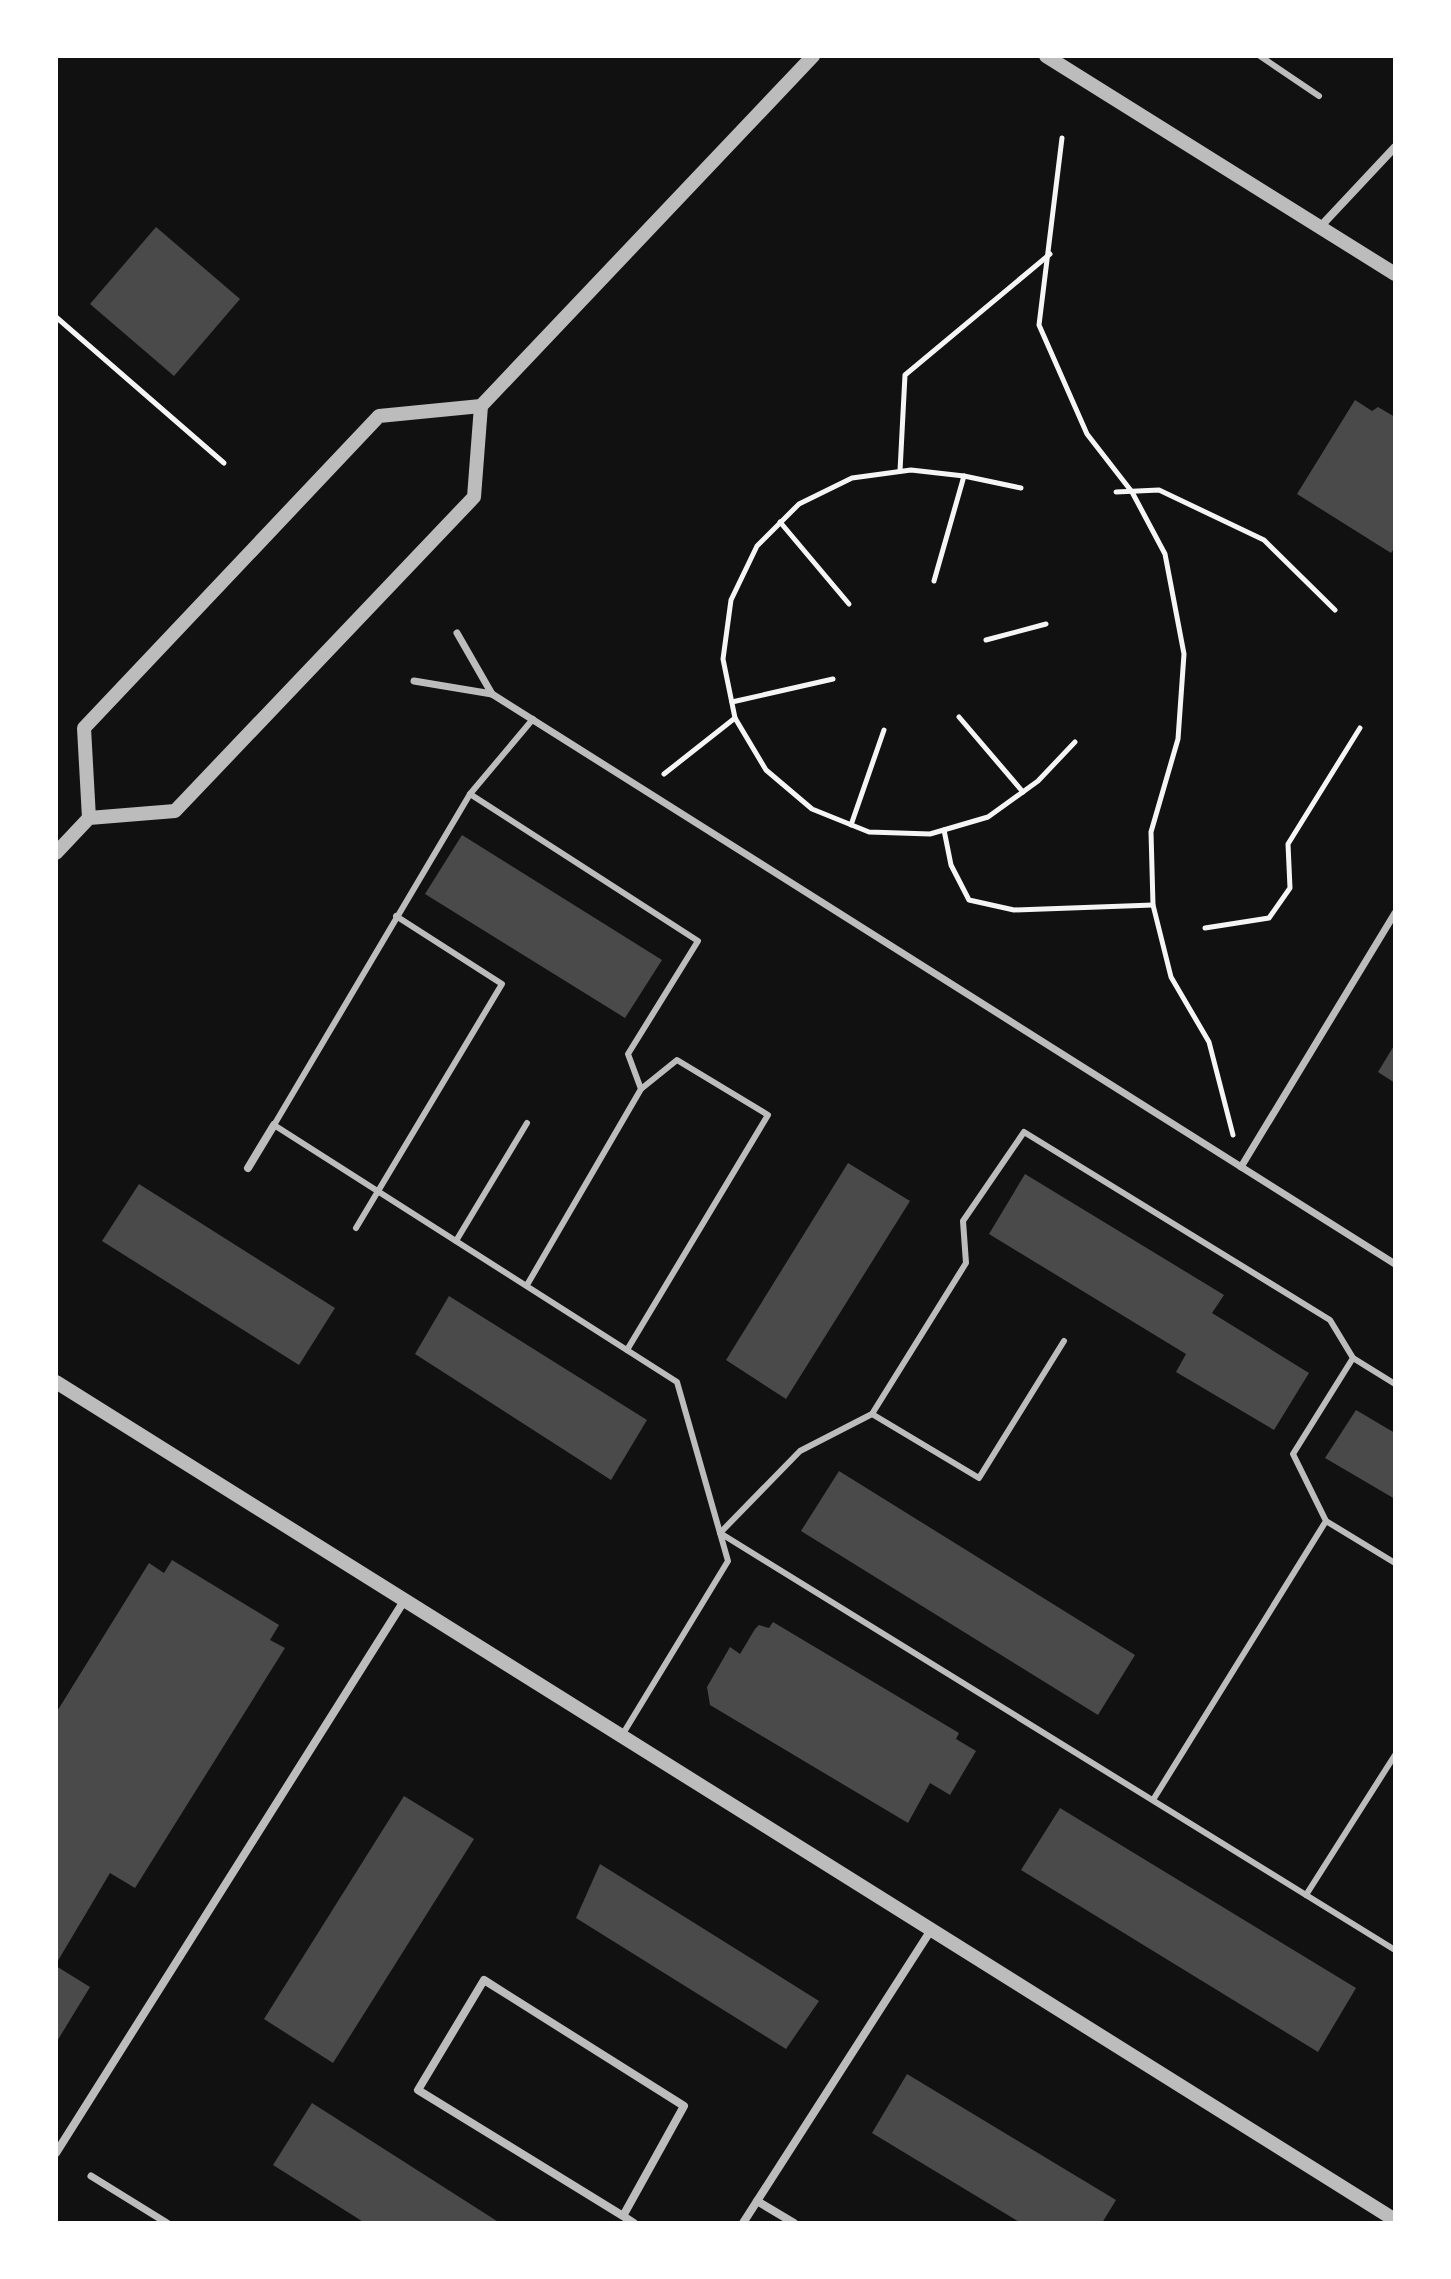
<svg xmlns="http://www.w3.org/2000/svg" width="1451" height="2279" viewBox="0 0 1451 2279" font-family="Quicksand,sans-serif">
  <style>
    .building { fill: #4a4a4a }
    .lines { fill: none; stroke-linecap: round; stroke-linejoin: round }
    .path { stroke: #f5f5f5; stroke-width: 5 }
    .service { stroke: #bcbcbc; stroke-width: 6 }
    .pedestrian { stroke: #bcbcbc; stroke-width: 7 }
    .minor { stroke: #bcbcbc; stroke-width: 8 }
    .tertiary { stroke: #bcbcbc; stroke-width: 14 }
  </style>
  <rect width="100%" height="100%" fill="#111"/>
  <g class="building">
    <polygon points="156,227 240,299 174,376 90,304"/>
    <polygon points="1355,400 1372,411 1378,407 1395,417 1395,547 1391,553 1297,494"/>
    <polygon points="462,835 662,960 625,1018 425,894"/>
    <polygon points="1395,1044 1395,1083 1378,1072"/>
    <polygon points="848,1163 910,1201 786,1399 726,1360"/>
    <polygon points="1025,1174 1224,1295 1212,1313 1309,1373 1274,1430 1176,1372 1186,1354 989,1234"/>
    <polygon points="139,1184 335,1308 299,1365 102,1241"/>
    <polygon points="449,1296 647,1420 611,1480 415,1354"/>
    <polygon points="1356,1410 1395,1433 1395,1499 1325,1458"/>
    <polygon points="839,1471 1135,1655 1098,1715 801,1531"/>
    <polygon points="172,1560 279,1625 270,1640 285,1648 135,1888 110,1873 56,1964 56,1713 149,1563 164,1573"/>
    <polygon points="773,1622 959,1733 956,1739 976,1751 950,1795 930,1783 908,1823 710,1705 707,1687 730,1647 740,1654 755,1629 759,1625 769,1628"/>
    <polygon points="404,1796 474,1839 333,2063 264,2019"/>
    <polygon points="1060,1808 1356,1988 1318,2052 1021,1870"/>
    <polygon points="600,1864 819,2001 786,2049 576,1918"/>
    <polygon points="56,1966 90,1987 56,2043"/>
    <polygon points="907,2074 1116,2200 1102,2223 1021,2223 872,2133"/>
    <polygon points="312,2103 500,2223 365,2223 273,2165"/>
  </g>
  <g class="lines">
    <g class="path">
      <polyline points="1062,138 1039,325 1087,434 1132,492 1165,554 1184,654 1178,739 1151,832 1153,905 1171,977 1209,1042 1233,1135"/>
      <polyline points="56,317 224,463"/>
      <polyline points="900,471 905,375 1050,254"/>
      <polyline points="1021,488 964,476 911,470 852,478 799,504 757,546 731,600 723,659 735,718 766,770 812,809 869,832 930,834 988,817 1038,781 1075,742"/>
      <polyline points="1116,492 1159,490 1264,540 1335,610"/>
      <polyline points="780,522 849,604"/>
      <polyline points="934,581 964,476"/>
      <polyline points="986,640 1046,624"/>
      <polyline points="732,702 833,679"/>
      <polyline points="959,717 1023,792"/>
      <polyline points="664,774 735,718"/>
      <polyline points="851,825 884,730"/>
      <polyline points="944,830 951,865 969,900 1014,910 1153,905"/>
      <polyline points="1205,928 1269,918 1290,888 1288,844 1360,728"/>
    </g>
    <g class="service">
      <polyline points="1260,56 1319,96"/>
      <polyline points="470,794 533,719"/>
      <polyline points="356,1228 502,984 396,916"/>
      <polyline points="456,1241 527,1123"/>
      <polyline points="527,1285 641,1089 628,1054 698,941 470,794 274,1125 677,1382 728,1561 621,1737"/>
      <polyline points="627,1350 768,1115 677,1060 641,1089"/>
      <polyline points="1395,1384 1353,1358 1330,1320 1024,1132 963,1221 966,1263 872,1414 800,1451 720,1533 1395,1950"/>
      <polyline points="872,1414 979,1478 1064,1341"/>
      <polyline points="1326,1521 1395,1563"/>
      <polyline points="1153,1800 1326,1521 1293,1454 1353,1358"/>
      <polyline points="1306,1895 1395,1755"/>
    </g>
    <g class="pedestrian">
      <polyline points="457,633 492,694"/>
      <polyline points="414,681 492,694 1395,1264"/>
      <polyline points="1241,1167 1395,913"/>
      <polyline points="91,2176 167,2223"/>
    </g>
    <g class="minor">
      <polyline points="1320,227 1395,147"/>
      <polyline points="248,1168 274,1125"/>
      <polyline points="56,2153 404,1601"/>
      <polyline points="757,2201 794,2223"/>
      <polyline points="623,2216 684,2106 484,1980 418,2090 623,2216 634,2223"/>
      <polyline points="743,2223 931,1930"/>
    </g>
    <g class="tertiary">
      <polyline points="1046,56 1395,274"/>
      <polyline points="89,818 84,728 379,416 481,406"/>
      <polyline points="56,853 89,818 175,811 474,497 481,406 813,56"/>
      <polyline points="56,1382 1395,2220"/>
    </g>
  </g>
  <rect width="1451" height="2279" fill="none" stroke="#ffffff" stroke-width="116"/>
</svg>
